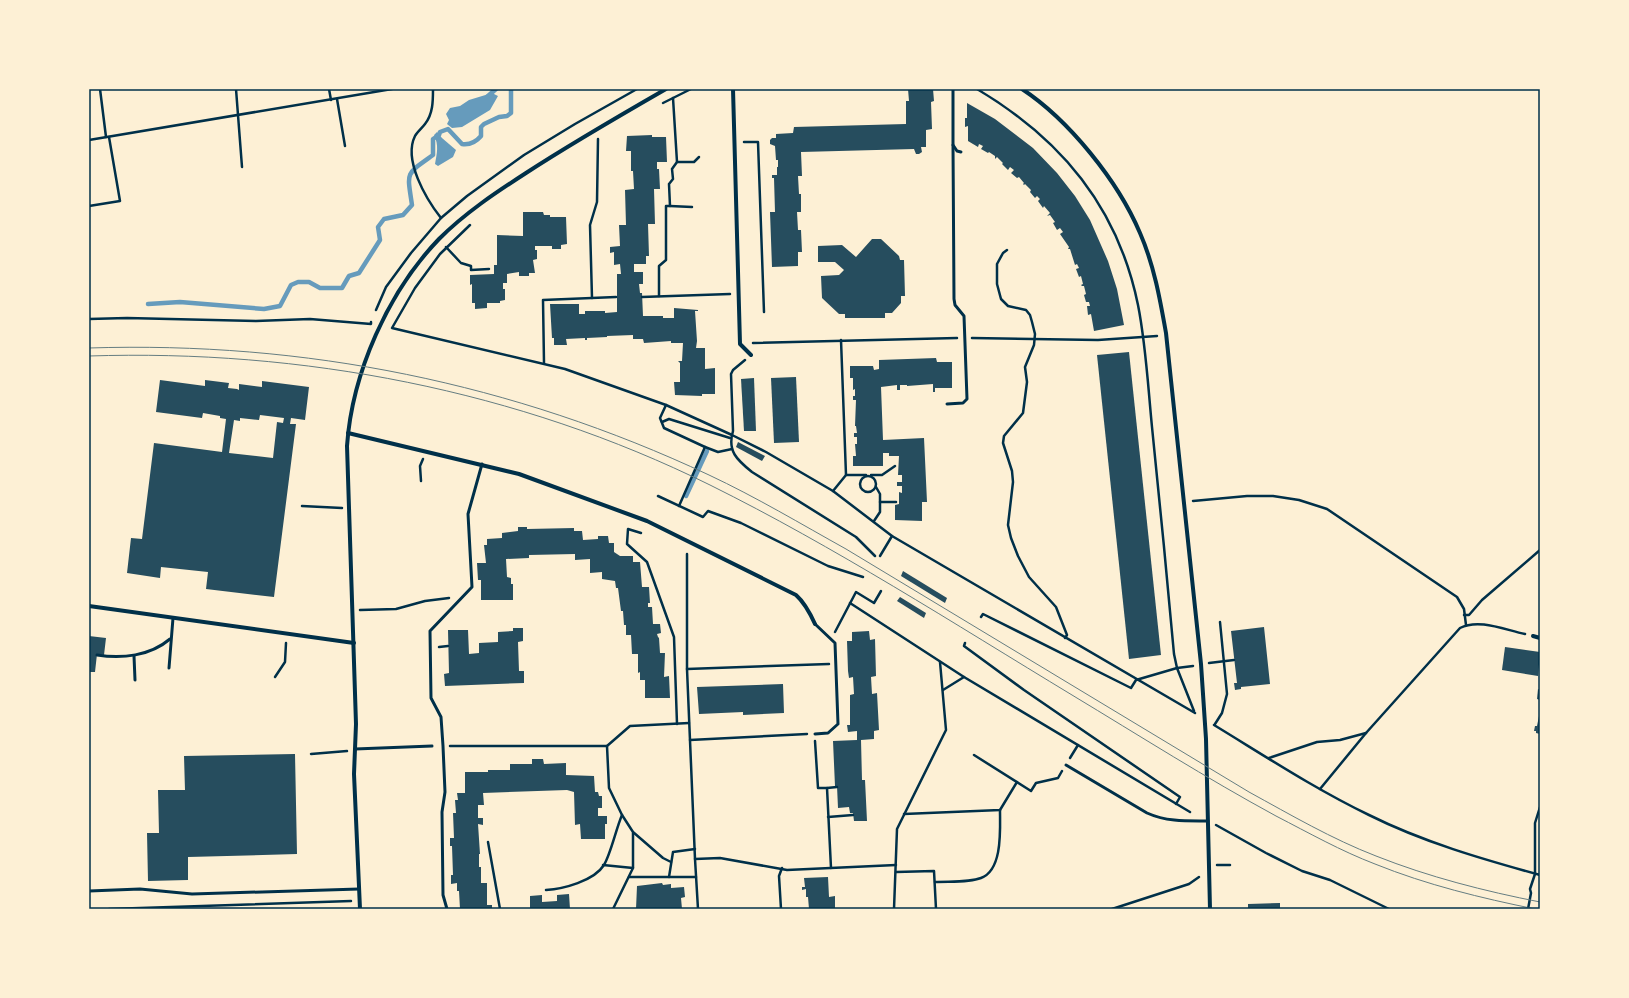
<svg xmlns="http://www.w3.org/2000/svg" width="1629" height="998" viewBox="0 0 1629 998" font-family="'Alegreya Sans',sans-serif">
  <style>
    .water { fill: #669bbc }
    .lines { fill: none; stroke-linecap: round; stroke-linejoin: round }
    .stream { stroke: #669bbc; stroke-width: 4.5 }
    .building { fill: #264d5e; fill-rule: evenodd }
    .path { stroke: #003049; stroke-width: 2.5 }
    .service { stroke: #003049; stroke-width: 3 }
    .minor { stroke: #003049; stroke-width: 4 }
    .tram { stroke: #657d81; stroke-width: 1 }
    .neatline { fill: none; stroke: #003049; stroke-width: 1.5 }
  </style>
  <rect width="100%" height="100%" fill="#fdf0d5"/>
  <g class="water">
    <polygon points="492,93 498,96 490,110 462,127 452,128 447,124 449,120 446,114 450,108 460,106 469,100"/>
    <path d="M437,132L442,138L456,150L453,157L438,166L435,164C437,153 439,145 434,135Z"/>
  </g>
  <g class="lines">
    <g class="stream">
      <polyline points="488,96 496,89"/>
      <path d="M148,304L180,302L264,309L280,306L291,285L298,282H309L320,288H342L349,276L359,273L380,240L378,227L384,219L403,215L412,205C407,171 405,175 433,155V139L439,135L440,132L448,129L462,144C470,145 476,142 481,136V127L484,124L499,117L507,116L511,113V89"/>
      <polyline points="686,496 707,451"/>
    </g>
  </g>
  <g class="building">
    <polygon points="908,89 933,89 934,101 931,102 932,129 926,130 926,147 921,147 922,152 919,154 916,154 914,149 801,152 802,176 798,176 799,194 801,194 801,212 797,212 798,230 801,230 802,252 798,252 798,266 772,267 770,212 775,212 774,178 772,178 772,175 777,175 777,167 778,167 778,160 776,160 775,146 770,144 770,140 772,138 776,138 776,134 793,133 794,127 906,124 906,101 909,101"/>
    <polygon points="967,103 995,119 1033,148 1057,173 1075,196 1090,220 1108,261 1117,289 1124,325 1094,331 1091,314 1088,315 1087,306 1090,306 1089,302 1086,302 1084,295 1086,294 1084,286 1082,286 1081,285 1083,284 1081,276 1079,277 1076,269 1079,268 1077,264 1075,265 1070,249 1068,249 1069,247 1060,234 1063,232 1060,228 1057,230 1053,223 1055,222 1050,215 1047,216 1050,213 1044,206 1043,208 1038,201 1040,199 1037,196 1035,198 1030,192 1031,190 1025,184 1024,185 1023,184 1024,183 1019,177 1017,178 1011,173 1014,170 1010,167 1008,170 1002,164 1003,163 997,157 995,159 995,156 989,152 988,153 981,149 983,146 979,144 978,147 968,141 968,126 965,127 965,118 967,118"/>
    <polygon points="652,135 652,137 666,137 667,162 657,162 657,169 659,169 660,189 654,189 655,224 648,224 649,256 646,256 646,264 634,264 634,272 643,272 643,284 639,284 640,293 642,293 643,316 663,316 663,318 674,318 674,308 698,310 698,311 695,311 697,341 696,348 705,348 705,369 715,368 715,394 702,394 702,396 675,395 674,382 680,382 680,363 678,361 682,361 683,343 671,343 671,341 644,343 643,339 633,339 633,335 607,336 607,337 587,338 587,340 585,340 585,338 566,339 567,345 554,345 554,338 552,338 550,304 579,304 579,314 585,314 585,311 605,311 605,313 617,312 617,274 621,274 620,264 614,265 614,252 610,253 610,247 620,246 619,225 626,225 625,190 634,189 633,171 631,171 631,151 626,151 627,136"/>
    <polygon points="523,212 543,212 544,215 550,215 550,217 566,217 567,244 561,245 561,249 552,249 552,246 535,246 535,250 537,250 537,259 533,260 535,273 529,273 529,276 519,276 519,272 507,274 507,283 503,283 503,289 505,289 505,300 500,301 500,303 487,303 487,308 475,309 475,303 472,303 472,284 470,285 470,275 494,274 494,265 497,265 497,235 523,236"/>
    <polygon points="872,239 881,239 899,256 900,260 904,260 905,296 901,296 901,303 892,313 885,313 885,318 845,318 845,314 839,314 822,298 821,276 839,275 844,270 835,262 818,262 818,246 842,245 856,257"/>
    <polygon points="1129,352 1161,655 1129,659 1097,355"/>
    <polygon points="936,358 937,362 952,362 952,388 935,388 935,392 933,392 933,384 907,386 907,385 900,385 900,390 897,390 897,385 881,387 883,440 924,438 927,502 922,502 922,521 895,520 895,505 899,504 899,492 902,493 902,486 897,486 897,482 902,482 902,475 898,475 899,456 889,456 889,453 883,453 883,466 853,466 853,456 856,456 855,444 857,444 857,437 854,437 854,433 857,433 856,426 855,426 856,400 853,400 853,396 855,396 855,389 853,390 853,378 850,378 850,366 873,366 874,370 879,369 879,360"/>
    <polygon points="796,377 799,442 774,443 771,378"/>
    <polygon points="754,378 756,431 744,431 741,379"/>
    <path d="M160,380L205,386V380L229,383L228,388L237,389L239,390V384L262,387V381L309,387L305,420L291,418L290,424H296L274,597L206,589L208,572L161,567L160,578L127,573L131,538L142,539L154,443L222,452L226,419L220,418V416L203,413L202,418L156,412ZM260,415L284,418L283,423L277,422L273,458L229,453L234,420L240,421V418L259,420Z"/>
    <polygon points="738,442 765,456 762,461 736,447"/>
    <polygon points="518,527 527,527 527,529 574,528 574,531 582,531 583,540 598,539 598,536 608,536 609,543 614,543 614,552 620,556 633,556 633,562 640,562 642,587 649,587 650,603 648,603 648,607 652,607 653,624 660,624 661,633 657,634 658,637 659,638 660,653 665,653 664,677 669,676 670,698 645,698 645,680 640,680 640,672 638,673 638,654 632,654 631,635 626,635 626,625 624,625 623,611 621,611 618,588 616,588 615,581 602,579 602,572 590,573 590,559 575,560 575,554 529,555 529,558 506,559 507,577 511,578 511,584 513,584 513,600 481,600 481,580 478,580 477,563 486,563 484,545 487,545 487,539 502,538 502,533 518,531"/>
    <polygon points="903,571 947,598 945,603 901,576"/>
    <polygon points="900,597 926,613 924,618 897,601"/>
    <polygon points="1264,627 1270,684 1241,687 1241,689 1235,690 1234,683 1237,683 1231,631"/>
    <polygon points="513,628 523,628 523,641 518,642 519,671 524,671 524,683 445,686 444,674 449,673 448,630 468,630 469,654 479,653 479,643 498,642 498,632 513,631"/>
    <polygon points="869,631 870,640 875,639 876,676 871,677 872,694 877,693 879,730 874,731 874,739 861,740 862,780 865,780 867,821 854,821 853,813 850,813 849,807 838,808 837,786 835,786 833,741 857,740 857,731 848,732 847,725 850,725 850,695 854,694 853,677 849,678 848,671 847,641 852,641 852,632"/>
    <polygon points="89,636 106,638 104,655 97,654 95,672 89,672"/>
    <polygon points="1505,647 1540,652 1538,676 1502,670"/>
    <polygon points="783,684 784,713 743,715 743,712 699,714 697,687"/>
    <polygon points="1538,689 1540,690 1540,700 1537,699"/>
    <polygon points="1539,716 1540,716 1540,734 1536,733 1536,731 1534,731 1535,726 1537,726"/>
    <polygon points="295,754 297,854 188,857 188,880 148,881 147,833 159,833 158,790 185,790 184,756"/>
    <polygon points="532,759 543,759 544,764 566,763 566,775 594,776 595,792 598,792 599,796 602,796 602,808 598,808 598,816 607,816 607,824 605,824 605,839 581,839 580,824 575,825 574,792 567,790 483,793 484,805 478,805 478,818 483,818 483,825 478,824 480,854 479,854 479,867 481,867 481,883 487,883 487,905 492,905 492,909 460,909 459,891 457,891 457,883 451,884 451,875 453,875 452,846 450,846 450,838 454,838 453,813 456,813 455,800 458,800 457,793 465,793 465,772 488,772 488,770 510,770 510,764 532,764"/>
    <polygon points="828,877 829,897 835,896 835,909 809,909 808,897 806,897 806,889 802,890 802,887 805,887 804,878"/>
    <polygon points="662,883 663,885 671,884 671,888 684,887 685,897 681,898 682,909 636,909 637,886"/>
    <polygon points="569,894 570,909 530,908 530,896 542,895 542,902 557,901 557,895"/>
    <polygon points="1280,903 1280,909 1248,909 1248,904"/>
  </g>
  <g class="lines">
    <g class="path">
      <polyline points="100,89 106,137"/>
      <polyline points="236,89 242,167"/>
      <polyline points="329,89 331,100"/>
      <path d="M433,89C433,101 433,114 425,124C422,128 417,132 415,136C403,160 426,199 441,218"/>
      <path d="M977,89C1061,139 1118,207 1138,305C1146,345 1148,387 1152,427C1160,503 1167,578 1174,654L1177,668L1194,711"/>
      <polyline points="337,99 345,146"/>
      <polyline points="663,103 691,89"/>
      <polyline points="89,140 392,89"/>
      <polyline points="744,142 758,142 764,312"/>
      <polyline points="677,162 694,162 699,157"/>
      <polyline points="89,206 120,201 109,137"/>
      <polyline points="670,206 692,207"/>
      <polyline points="470,225 440,254 415,288 392,328 565,369 666,405 732,435 766,452 833,491 892,536 1195,713"/>
      <polyline points="446,247 461,263 471,266 471,270 489,269"/>
      <polyline points="1007,250 1003,253 997,264 997,284 1001,299 1008,306 1026,310 1030,315 1032,322 1035,334 1034,345 1025,367 1027,382 1023,413 1004,436 1003,443 1012,471 1013,482 1008,525 1011,538 1018,556 1029,577 1056,607 1067,635 1065,638"/>
      <polyline points="659,296 659,266 666,260 666,206 670,206 669,184 673,179 672,169 677,162 673,98"/>
      <polyline points="642,297 730,294"/>
      <polyline points="592,298 590,225 597,202 598,139"/>
      <polyline points="376,310 386,287 411,253 441,218 467,196 524,155 575,124 637,89"/>
      <polyline points="89,319 127,318 256,321 310,319 371,324 371,322"/>
      <polyline points="972,338 1098,340 1157,336"/>
      <polyline points="753,343 957,338"/>
      <path d="M745,360L733,370L731,374L733,431C727,451 737,460 752,472L856,537L875,556"/>
      <polyline points="544,363 543,300 616,297"/>
      <polyline points="666,405 660,418 664,428 705,447 679,506"/>
      <polyline points="662,422 669,419 730,438"/>
      <polyline points="705,447 718,452 732,449"/>
      <polyline points="846,475 866,475"/>
      <polyline points="871,475 882,475 895,466"/>
      <circle cx="868" cy="484" r="8"/>
      <polyline points="421,481 420,466 423,459"/>
      <polyline points="876,487 880,494 880,502"/>
      <polyline points="833,491 846,475 841,340"/>
      <polyline points="658,496 703,517 708,511 741,523 828,566 863,577"/>
      <polyline points="1193,501 1247,496 1273,496 1299,500 1327,509 1457,597 1464,609 1466,625"/>
      <polyline points="302,506 342,508"/>
      <polyline points="874,521 880,512 880,502 896,502"/>
      <polyline points="641,533 628,529 627,544 647,562 674,637 677,724"/>
      <polyline points="687,554 687,669 695,859"/>
      <polyline points="880,556 892,536"/>
      <polyline points="850,603 964,677 1190,812"/>
      <polyline points="360,610 396,609 425,601 449,598"/>
      <polyline points="1464,615 1469,615 1482,600 1540,550"/>
      <polyline points="981,617 983,614 1131,688 1136,680 1177,668 1193,666"/>
      <polyline points="835,632 856,592 874,603 881,591"/>
      <polyline points="965,643 964,646 1024,690 1180,797 1176,804"/>
      <polyline points="439,647 448,646"/>
      <polyline points="1209,663 1234,660"/>
      <polyline points="687,669 829,664"/>
      <polyline points="275,677 285,662 286,643"/>
      <polyline points="943,690 964,677"/>
      <polyline points="1215,724 1222,713 1227,694 1220,622"/>
      <path d="M1214,725C1265,756 1315,789 1369,815C1423,842 1482,859 1540,875"/>
      <polyline points="690,740 807,734"/>
      <polyline points="815,741 818,788 827,788 831,868"/>
      <polyline points="450,746 607,746 630,726 689,723"/>
      <polyline points="607,746 609,788 622,815 633,832 663,858 671,862"/>
      <polyline points="311,754 347,751"/>
      <polyline points="974,755 1031,791 1036,783 1058,778 1062,771"/>
      <polyline points="1070,758 1078,745"/>
      <polyline points="1269,758 1317,742 1340,740 1366,733"/>
      <polyline points="827,788 837,787"/>
      <path d="M1320,789L1366,733L1460,628C1479,618 1505,630 1525,634"/>
      <polyline points="904,814 1000,810 1017,782"/>
      <polyline points="828,817 853,815"/>
      <polyline points="1216,825 1266,853 1302,871 1330,880 1389,909"/>
      <polyline points="488,842 500,909"/>
      <polyline points="603,865 633,868"/>
      <polyline points="1217,865 1230,865"/>
      <polyline points="896,872 934,871 936,909"/>
      <polyline points="629,877 696,877"/>
      <polyline points="669,877 673,852 695,849"/>
      <path d="M935,882C949,881 968,883 981,878C1003,870 1000,829 1000,810"/>
      <path d="M546,890C563,889 594,881 604,865C611,853 616,829 622,815"/>
      <polyline points="109,909 351,901"/>
      <polyline points="613,909 633,868 633,833"/>
      <polyline points="698,909 695,859 720,858 787,870 896,865"/>
      <polyline points="781,909 779,876 782,868"/>
      <polyline points="894,909 897,829 946,730 940,662"/>
      <polyline points="1112,909 1189,884 1199,877"/>
      <polyline points="1528,909 1531,893 1530,889 1535,874 1535,823 1540,807"/>
    </g>
    <g class="service">
      <polyline points="953,89 953,145 957,151 961,152"/>
      <polyline points="947,404 963,403 967,399 964,316 955,305 954,299 953,145"/>
      <polyline points="815,624 835,643 838,724 828,733 815,734"/>
      <path d="M97,655C122,659 150,656 170,639"/>
      <polyline points="134,656 135,680"/>
      <polyline points="169,668 173,618"/>
      <polyline points="355,749 432,746"/>
      <path d="M1066,765L1147,813C1167,822 1187,821 1208,821"/>
      <polyline points="89,891 140,889 192,894 359,889"/>
      <polyline points="447,909 443,895 442,812 445,792 443,746 441,717 431,698 430,631 472,587 468,514 482,464"/>
    </g>
    <g class="minor">
      <polyline points="733,89 740,344 751,355"/>
      <path d="M1022,89C1069,120 1118,181 1140,233C1154,265 1160,299 1166,333L1201,664L1206,739L1210,909"/>
      <path d="M348,433L519,474L647,521L796,595C805,603 810,613 815,624"/>
      <polyline points="89,606 354,643"/>
      <polyline points="1533,636 1540,638"/>
      <path d="M360,909L354,774L356,724L347,446C352,373 388,292 439,239C465,213 495,193 526,173C572,143 619,116 666,89"/>
    </g>
    <g class="tram">
      <path d="M89,348C305,341 513,383 709,475C756,497 801,524 846,549L1249,792C1291,815 1332,839 1376,856C1429,877 1484,891 1540,902"/>
      <path d="M89,356C302,349 518,390 710,485C835,547 953,623 1072,695C1140,736 1206,778 1276,816C1309,833 1341,851 1375,864C1427,885 1481,898 1535,909"/>
    </g>
  </g>
  <rect width="1629" height="998" fill="none" stroke="#fdf0d5" stroke-width="180"/>
  <rect x="90" y="90" width="1449" height="818" class="neatline"/>
</svg>
